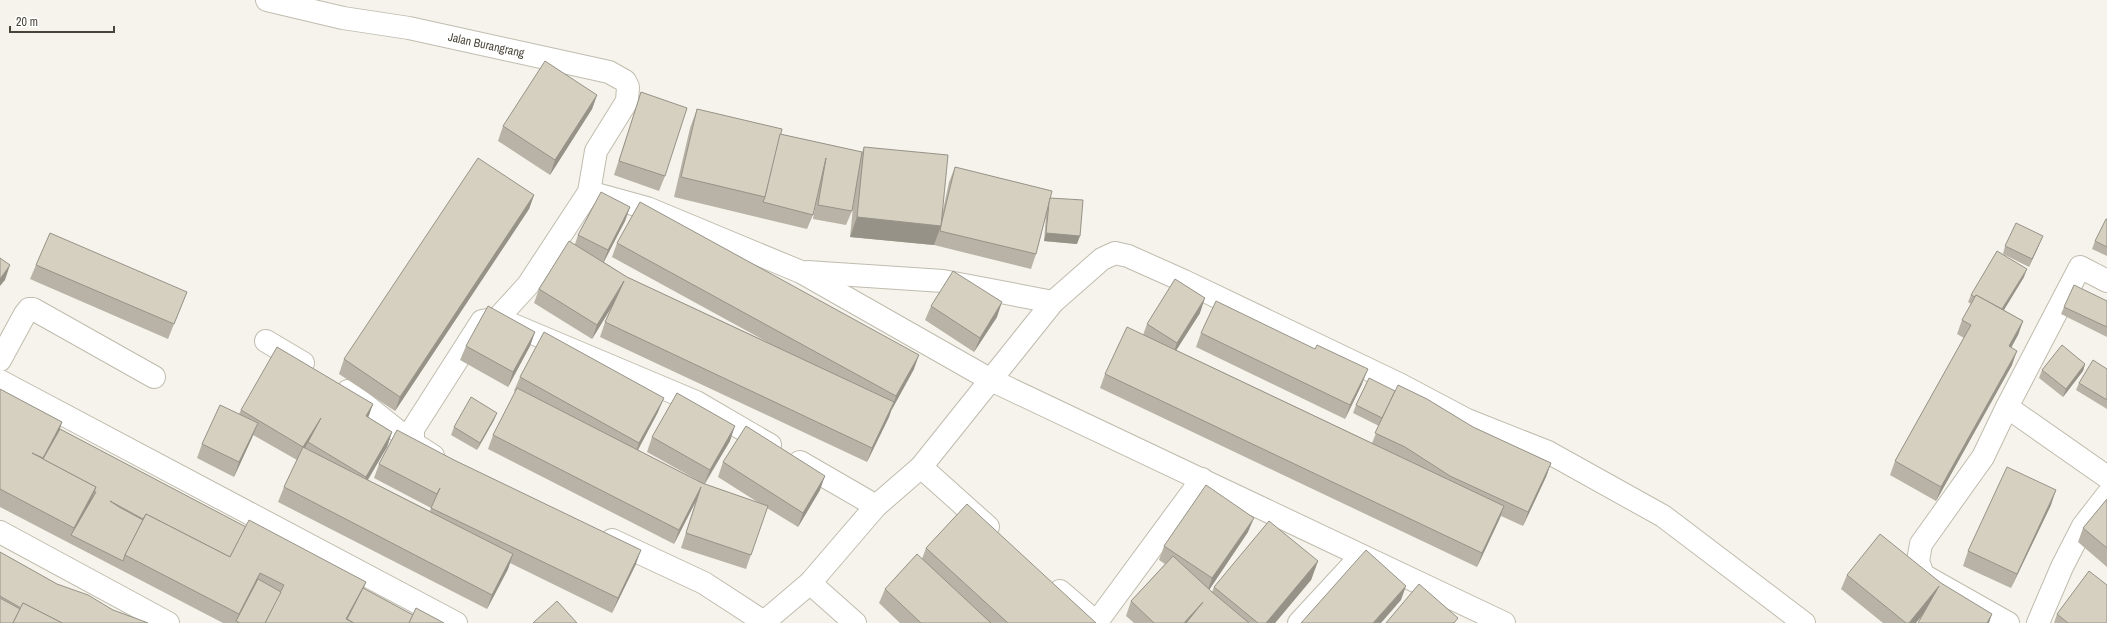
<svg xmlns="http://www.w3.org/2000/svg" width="2107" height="623" viewBox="0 0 2107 623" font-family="'Archivo Narrow',sans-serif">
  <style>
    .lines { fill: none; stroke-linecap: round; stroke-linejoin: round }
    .minor-casing { stroke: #c0bcae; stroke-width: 24 }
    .minor { stroke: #fff; stroke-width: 22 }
    .wall { fill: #b8b3a6 }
    .shaded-wall { fill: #969287 }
    .building { fill: #d6d0c1; stroke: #969287 }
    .labels { text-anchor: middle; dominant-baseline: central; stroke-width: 3.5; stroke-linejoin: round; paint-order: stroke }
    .street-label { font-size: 12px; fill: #494439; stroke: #fff }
  </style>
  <rect width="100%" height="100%" fill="#f5f3eb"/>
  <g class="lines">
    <defs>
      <g id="minor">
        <path id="s1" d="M267,0L343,18L409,28L609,72L625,81L628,87L627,101L596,151L589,192L528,285L498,318L482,321L413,429V443L433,456"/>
        <polyline points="589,192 647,208 801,272 991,380 1504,623"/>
        <polyline points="807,272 943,281 1053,302"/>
        <polyline points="2107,281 2080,267 2007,407 2107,477"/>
        <polyline points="506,322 696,402 770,445"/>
        <polyline points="266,341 303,363"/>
        <polyline points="0,360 25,314 29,309 33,309 154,377"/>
        <polyline points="0,381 456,623"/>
        <polyline points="348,391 413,443"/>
        <polyline points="2007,407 1983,457 1921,544 1918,561 1923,575 2008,623"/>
        <polyline points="800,462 876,506"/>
        <polyline points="921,467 988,527"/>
        <polyline points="0,532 168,623"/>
        <polyline points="612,540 704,583 764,622 810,583 876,506 921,467 1053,302 1102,259 1115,253 1128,256 1184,281 1401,385 1467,420 1548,452 1663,516 1804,623"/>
        <polyline points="810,583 855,623"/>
        <polyline points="1060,591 1097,623"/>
        <polyline points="1096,623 1202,479"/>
        <polyline points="1299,623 1361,556"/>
        <polyline points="2038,623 2062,567 2083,526 2107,495"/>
      </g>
    </defs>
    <use href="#minor" class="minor-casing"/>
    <use href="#minor" class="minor"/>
  </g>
  <g class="wall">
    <polygon points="641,92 665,176 659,191 614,175"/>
    <polygon points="597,95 592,109 550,175 498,141 503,126"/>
    <polygon points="697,109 780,134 862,152 864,147 943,210 949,182 955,167 1050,198 1077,244 1044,241 1046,216 1036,254 1031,269 934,245 850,237 854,197 852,211 846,225 813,219 817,197 813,215 807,229 674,197 690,128"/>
    <polygon points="534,195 529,209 395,411 339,374 344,359"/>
    <polygon points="630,207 625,221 604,262 627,277 767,342 612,257 617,243 914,369 891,411 889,417 867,462 600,337 605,322 614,303 592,339 534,303 539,289 575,244 578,235"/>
    <polygon points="2107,219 2107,256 2092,249 2095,241"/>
    <polygon points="2040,243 2029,267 2003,254 2005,246"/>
    <polygon points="36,265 187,292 168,339 30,279"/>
    <polygon points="2024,277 2004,310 2023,321 2018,335 2011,347 2012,365 1936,501 1890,475 1895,461 1964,338 1957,334 1962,320 1971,304 1968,302 1971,295"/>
    <polygon points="2107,301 2107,337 2061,314 2064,307"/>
    <polygon points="931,306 997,317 974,352 925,320"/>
    <polygon points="1200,313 1176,350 1372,443 1379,426 1353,413 1356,405 1395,391 1551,463 1546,477 1523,526 1501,516 1477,567 1100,388 1105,374 1143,335 1147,324"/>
    <polygon points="535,332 530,346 508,387 460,360 466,346"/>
    <polygon points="1201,333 1362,384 1345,419 1196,347"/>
    <polygon points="2085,364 2083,371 2063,397 2039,378 2042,370"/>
    <polygon points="2107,369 2107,409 2076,390 2079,383"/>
    <polygon points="520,377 658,412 638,450 699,481 647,452 652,437 730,441 705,484 759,503 718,477 723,462 820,490 798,527 767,508 746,569 681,548 696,501 674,544 488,449 493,435 516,392 514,391"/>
    <polygon points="0,389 62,422 60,429 246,527 366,582 363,588 413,615 444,623 223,623 0,507"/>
    <polygon points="373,404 368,417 392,432 387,447 368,480 430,511 431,508 374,478 379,464 636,564 612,613 510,563 508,569 487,609 278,502 284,487 297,460 253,435 234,477 197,458 202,444 239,414 241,410"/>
    <polygon points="494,420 477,450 451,435 454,427"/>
    <polygon points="2107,499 2107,567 2078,542 2083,528"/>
    <polygon points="2051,505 2011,588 1963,566 1968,551"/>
    <polygon points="1248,532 1209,590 1212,592 1214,587 1318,561 1311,580 1275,623 1134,623 1126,616 1131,601 1165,564 1159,560 1164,546"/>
    <polygon points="926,548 1096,623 900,623 879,603 885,589 922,559"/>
    <polygon points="0,552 57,584 113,610 0,623"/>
    <polygon points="1847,575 1922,615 1916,623 1883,623 1841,589"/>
    <polygon points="2057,614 2107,623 2054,623"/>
  </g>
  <g class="shaded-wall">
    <polygon points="597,95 592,109 550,175 555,160"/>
    <polygon points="534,195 529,209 395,411 400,397"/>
    <polygon points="630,207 625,221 602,265 608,250"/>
    <polygon points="857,217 941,226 934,245 850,237"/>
    <polygon points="1046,233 1080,236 1077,244 1044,241"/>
    <polygon points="2043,236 2040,243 2029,267 2032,259"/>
    <polygon points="10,265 5,280 0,286 0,279"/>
    <polygon points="2027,269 2024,277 1997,321 2000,313"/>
    <polygon points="624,281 619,295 592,339 597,325"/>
    <polygon points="1205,298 1200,313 1172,357 1177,343"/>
    <polygon points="1002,302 997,317 974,352 980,338"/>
    <polygon points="2023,321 2018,335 2004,361 2009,346"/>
    <polygon points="535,332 530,346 508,387 513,372"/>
    <polygon points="2017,351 2012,365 1936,501 1941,487"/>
    <polygon points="919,355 914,369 891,411 896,396"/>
    <polygon points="2085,364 2083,371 2063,397 2066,389"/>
    <polygon points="1368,369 1362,384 1345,419 1350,405"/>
    <polygon points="664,398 658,412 634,457 639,443"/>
    <polygon points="894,402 889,417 867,462 872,448"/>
    <polygon points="373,404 368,418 366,416"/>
    <polygon points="497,413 494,420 477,450 480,443"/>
    <polygon points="321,418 308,442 304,450 303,447"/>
    <polygon points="62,422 57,437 41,464 43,458"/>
    <polygon points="258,423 252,438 234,477 239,462"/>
    <polygon points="735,426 730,441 704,484 710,470"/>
    <polygon points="392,432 387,447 361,491 366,477"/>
    <polygon points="1551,463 1546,477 1523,526 1528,512"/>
    <polygon points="825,476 820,490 798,527 803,513"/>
    <polygon points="96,487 91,501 71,535 74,528"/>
    <polygon points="701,487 696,501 674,544 679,530"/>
    <polygon points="2056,490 2051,505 2011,588 2017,574"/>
    <polygon points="1504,506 1499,520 1477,567 1482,553"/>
    <polygon points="1254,518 1248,532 1207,593 1212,578"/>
    <polygon points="641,550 636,564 612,613 618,598"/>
    <polygon points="513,554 508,569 487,609 492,595"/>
    <polygon points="1318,561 1311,580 1275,623 1266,623"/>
    <polygon points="260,573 255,587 236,621 239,614"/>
    <polygon points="366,582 361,596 347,623 346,619"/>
    <polygon points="1406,586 1401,600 1381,623 1373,623"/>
    <polygon points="1939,586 1934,601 1916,623 1909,623"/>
    <polygon points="1203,602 1192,623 1184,623"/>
    <polygon points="1992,614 1989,623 1987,623"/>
  </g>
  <g class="building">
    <polygon points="545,61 597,95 555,160 503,126"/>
    <polygon points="641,92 687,108 665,176 619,161"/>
    <polygon points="697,109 782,129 765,197 681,177"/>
    <polygon points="780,134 862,152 852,211 818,205 826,158 813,215 763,202 765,197"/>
    <polygon points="864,147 948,155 941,226 857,217"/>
    <polygon points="478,158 534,195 400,397 344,359"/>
    <polygon points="955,167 1052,191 1036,254 940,231 942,221"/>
    <polygon points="601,192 630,207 608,250 578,235"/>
    <polygon points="1050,198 1083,200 1080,236 1046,233 1049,203"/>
    <polygon points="640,202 919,355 896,396 617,243"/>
    <polygon points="2106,219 2107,219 2107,247 2095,241"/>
    <polygon points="2016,223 2043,236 2032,259 2005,246"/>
    <polygon points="50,233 187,292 174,324 36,265"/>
    <polygon points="569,241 627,277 894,402 872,448 605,322 624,281 597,325 539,289"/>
    <polygon points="1997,251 2027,269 2002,309 1976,295 1975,297 1971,295"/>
    <polygon points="0,258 10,265 0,279"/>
    <polygon points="953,271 1002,302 980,338 931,306"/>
    <polygon points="1175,279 1205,298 1177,343 1147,324"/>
    <polygon points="2074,285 2107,301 2107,327 2064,307"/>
    <polygon points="1976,295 2023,321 2009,346 2017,351 1941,487 1895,461 1971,325 1962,320"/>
    <polygon points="1216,301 1315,349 1317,345 1368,369 1350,405 1201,333"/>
    <polygon points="488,306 535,332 513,372 466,346"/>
    <polygon points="1127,327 1504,506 1482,553 1105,374"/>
    <polygon points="544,332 664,398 639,443 520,377"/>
    <polygon points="2062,345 2085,364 2066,389 2042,370"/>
    <polygon points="277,347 373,404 366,416 392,432 366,477 308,442 321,418 303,447 241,410"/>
    <polygon points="2093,360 2107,369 2107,400 2079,383"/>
    <polygon points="1369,378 1395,391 1382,418 1356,405"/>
    <polygon points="1398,385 1427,399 1473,427 1551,463 1528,512 1450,476 1405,447 1375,433"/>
    <polygon points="517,388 702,483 768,506 751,555 686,533 701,487 679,530 493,435"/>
    <polygon points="0,389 62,422 43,458 32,453 96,487 74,528 0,489"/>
    <polygon points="677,393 735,426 710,470 652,437"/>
    <polygon points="471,397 497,413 480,443 454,427"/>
    <polygon points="220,405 258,423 239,462 202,444"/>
    <polygon points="746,426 825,476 803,513 723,462"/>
    <polygon points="60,429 246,527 230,557 146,514 143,519 110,501 119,507 143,520 125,555 123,561 71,535 96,492 94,492 96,487 43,459"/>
    <polygon points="397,430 454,460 641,550 618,598 431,508 440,488 437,494 379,464"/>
    <polygon points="303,447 513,554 492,595 284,487"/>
    <polygon points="2007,467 2056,490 2017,574 1968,551"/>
    <polygon points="1206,485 1254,518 1212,578 1164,546"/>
    <polygon points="2107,499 2107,548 2083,528"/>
    <polygon points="967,504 1096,623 1008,623 926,548"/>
    <polygon points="146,514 230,557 249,520 366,582 346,619 354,623 265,623 284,585 260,573 239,614 125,555"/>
    <polygon points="1269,521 1318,561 1266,623 1258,623 1214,587"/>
    <polygon points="1880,534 1941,583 1992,614 1987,623 1918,623 1939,586 1909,623 1906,623 1847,575"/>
    <polygon points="1366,550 1406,586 1373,623 1301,623"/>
    <polygon points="0,552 57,584 88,595 113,610 143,621 148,623 62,623 23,603 21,608 0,596"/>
    <polygon points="917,554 991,623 921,623 885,589"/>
    <polygon points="1173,556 1212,592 1249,623 1186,623 1203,602 1184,623 1154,623 1131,601"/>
    <polygon points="2089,571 2107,585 2107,623 2068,623 2057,614"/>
    <polygon points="258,579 281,592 265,623 240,623 236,621"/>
    <polygon points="1419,584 1458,618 1454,623 1386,623"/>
    <polygon points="363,588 413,615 409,623 354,623 347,619"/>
    <polygon points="0,598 20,609 13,623 0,623"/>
    <polygon points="557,601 577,623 533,623"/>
    <polygon points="23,603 62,623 13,623"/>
    <polygon points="416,608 444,623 409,623"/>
  </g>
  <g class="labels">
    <g class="street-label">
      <text stroke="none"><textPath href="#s1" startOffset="224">Jalan Burangrang</textPath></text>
    </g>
  </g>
  <path d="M10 26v6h104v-6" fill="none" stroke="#494439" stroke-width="2"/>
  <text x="16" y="26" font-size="12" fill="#494439" stroke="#ffffff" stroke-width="3" paint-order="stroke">20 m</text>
</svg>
